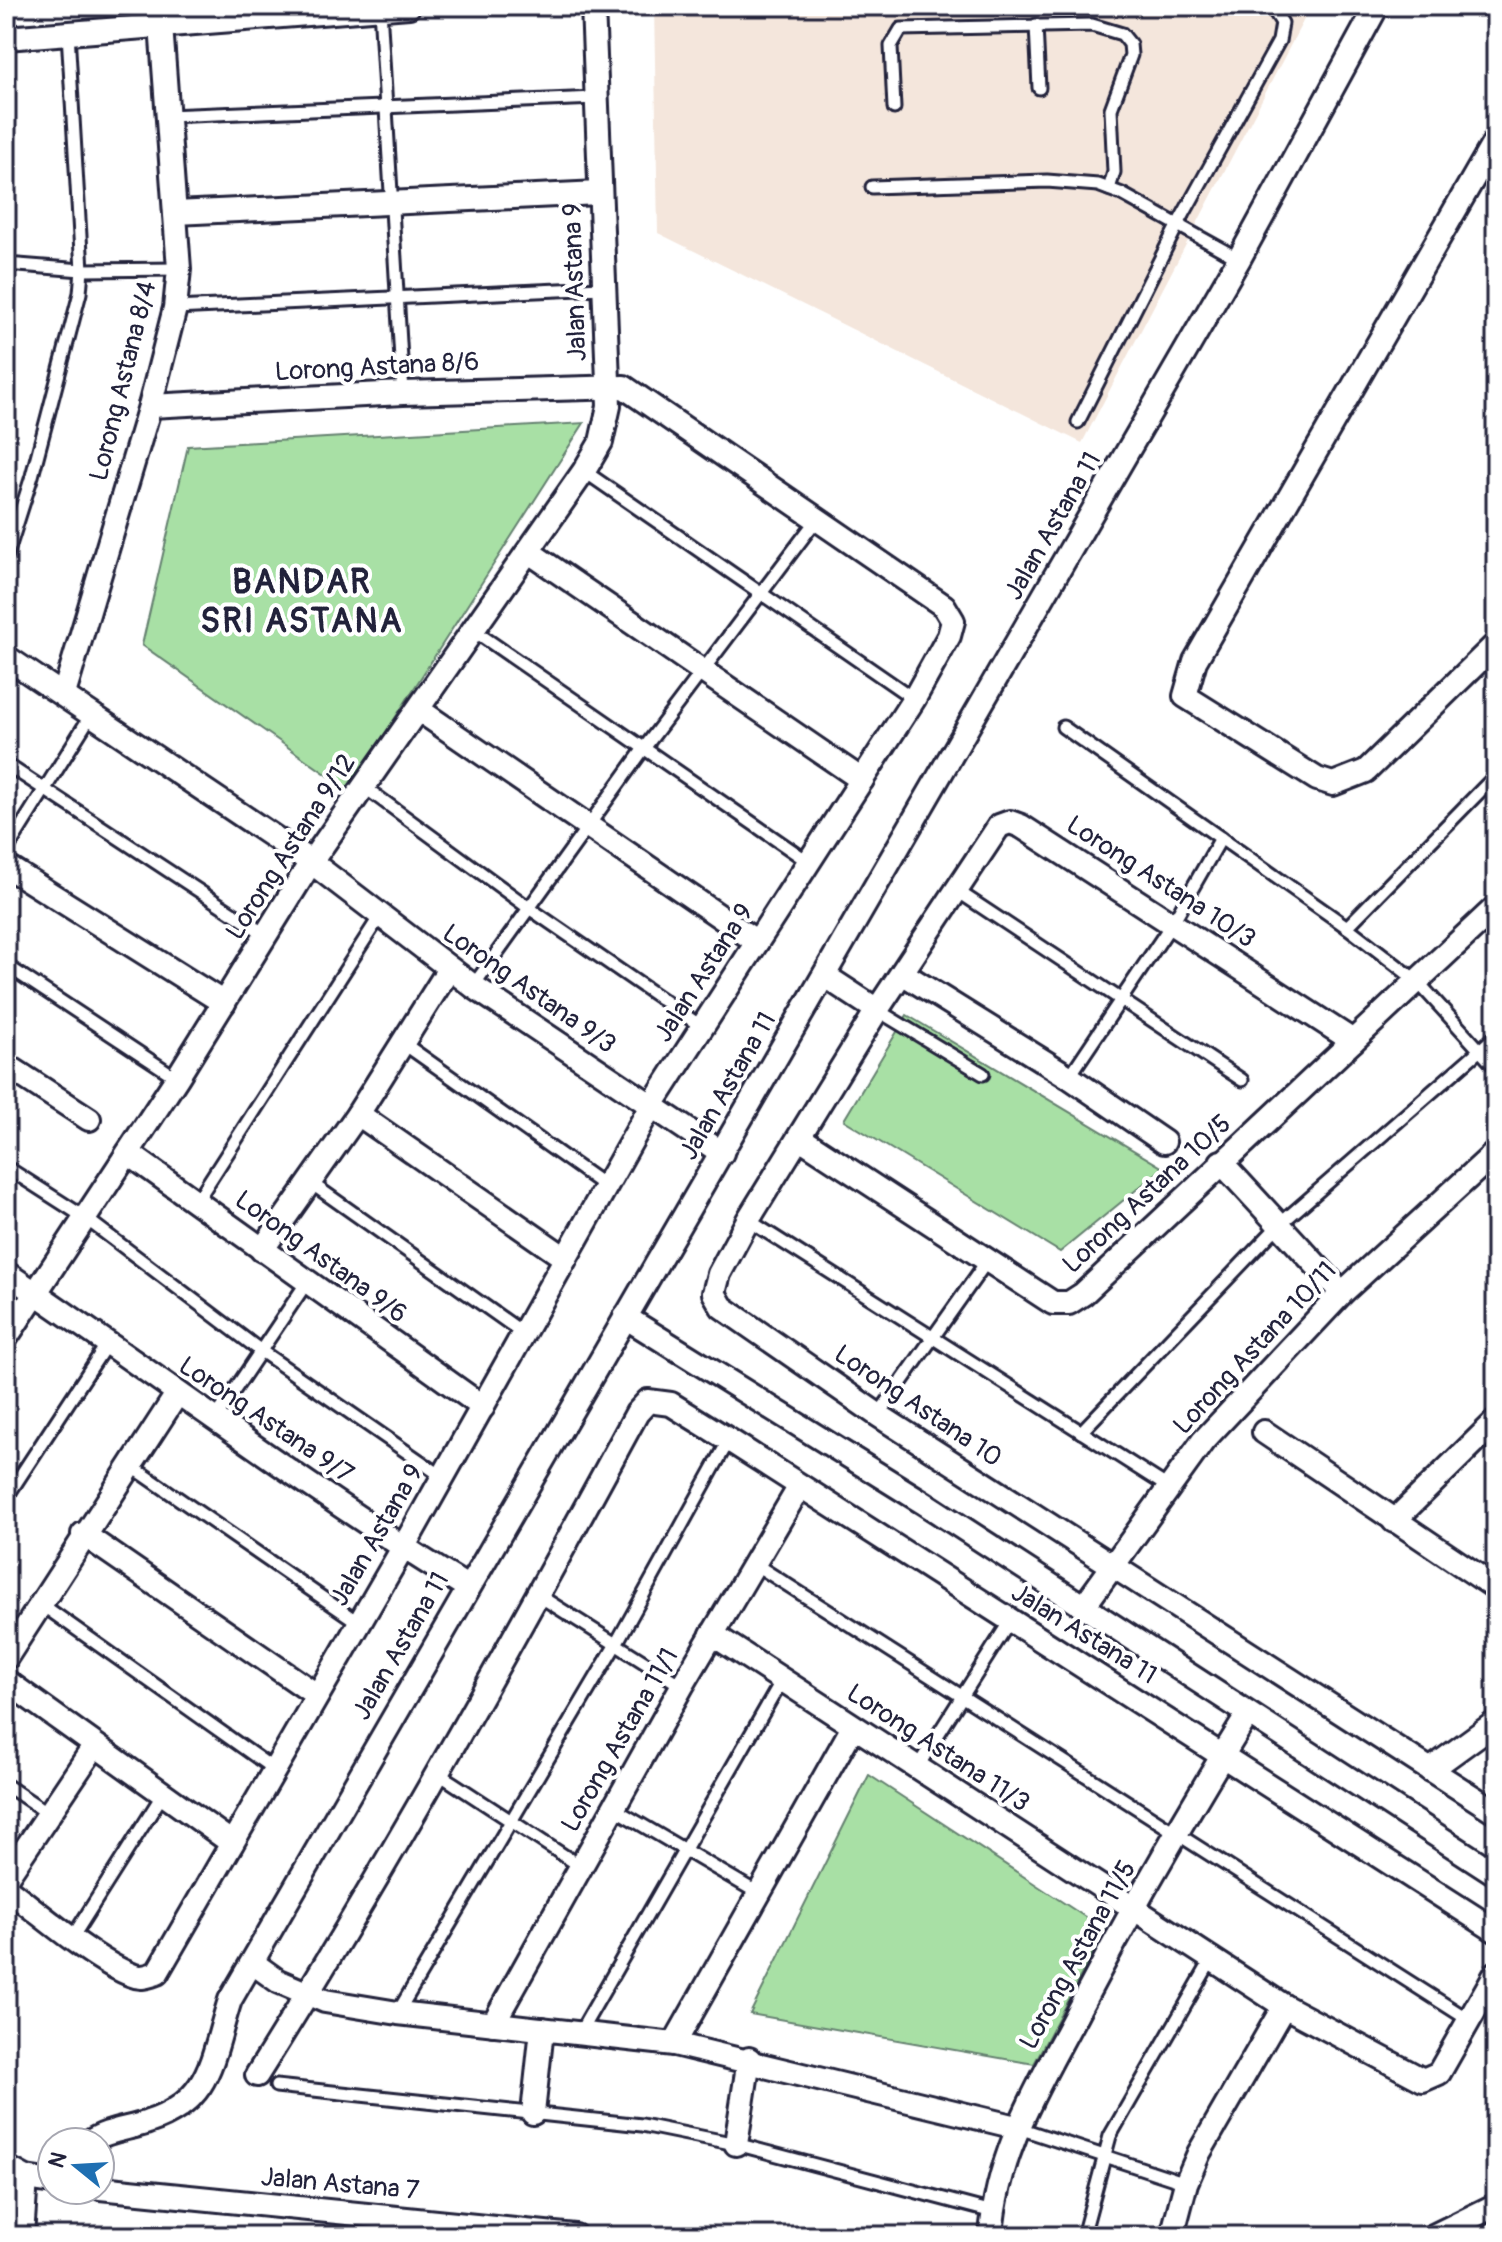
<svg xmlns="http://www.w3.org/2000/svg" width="1502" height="2242" viewBox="0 0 1502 2242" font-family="Pangolin,sans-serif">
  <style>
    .built { fill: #f4e6dc }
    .park { fill: #a8e0a5; stroke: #658170; stroke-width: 2 }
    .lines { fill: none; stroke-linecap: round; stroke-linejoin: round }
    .lane-casing { stroke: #22223b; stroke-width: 17 }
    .street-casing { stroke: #22223b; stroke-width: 28 }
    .lane { stroke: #fff; stroke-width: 11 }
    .street { stroke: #fff; stroke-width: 22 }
    .labels { text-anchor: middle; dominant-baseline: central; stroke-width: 8; stroke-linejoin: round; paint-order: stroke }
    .street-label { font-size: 26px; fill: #22223b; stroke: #fff }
    .district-label { font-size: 34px; font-weight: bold; letter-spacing: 2px; fill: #22223b; stroke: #fff }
  </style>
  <rect width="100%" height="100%" fill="#fff"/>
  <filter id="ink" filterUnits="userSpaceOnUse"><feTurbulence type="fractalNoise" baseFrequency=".0125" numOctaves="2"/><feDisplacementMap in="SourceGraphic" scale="16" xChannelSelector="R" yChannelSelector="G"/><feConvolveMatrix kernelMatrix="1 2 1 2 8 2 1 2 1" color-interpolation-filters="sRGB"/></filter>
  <g filter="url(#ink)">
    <polygon class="built" points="654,6 1311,6 1082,443 658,233"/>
    <g class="park">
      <polygon points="584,423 349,790 142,645 188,446"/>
      <polygon points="907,1015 1163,1168 1060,1252 844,1120"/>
      <polygon points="869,1775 1105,1930 1034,2064 750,2014"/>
    </g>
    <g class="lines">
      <defs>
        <g id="lane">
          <polyline points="380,8 403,393"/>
          <polyline points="1036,25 1039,88"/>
          <polyline points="894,108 891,46 901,29 1092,25 1122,34 1130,44 1131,55 1111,109 1114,172 1109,189"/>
          <polyline points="167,116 597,98"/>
          <polyline points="872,187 1047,181 1098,185 1122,194 1239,259"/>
          <polyline points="6,264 82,270 179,269"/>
          <polyline points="175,308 602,288"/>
          <polyline points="1078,422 1177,226 1279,41 1282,23 1271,6"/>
          <polyline points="584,471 914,699"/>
          <polyline points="6,558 32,476 80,293 82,270 68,33"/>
          <polyline points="473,630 810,863"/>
          <polyline points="1063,727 1347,927 1496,775"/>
          <polyline points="6,764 266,935"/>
          <polyline points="363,786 529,908 702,1027"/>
          <polyline points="6,851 91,715"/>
          <polyline points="956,890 1242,1080"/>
          <polyline points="1347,927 1417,981 1496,1068"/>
          <polyline points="6,965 177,1078"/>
          <polyline points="473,986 645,747 817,519"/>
          <polyline points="877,1010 983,1074"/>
          <polyline points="403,1043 605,1186"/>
          <polyline points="1069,1077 1173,922 1221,838"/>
          <polyline points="6,1167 84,1217 261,1351 443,1477"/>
          <polyline points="311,1183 523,1333"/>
          <polyline points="196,1202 380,916"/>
          <polyline points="748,1220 1168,1487"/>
          <polyline points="878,1415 987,1261"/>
          <polyline points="215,1419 307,1282"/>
          <polyline points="1081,1432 1279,1225 1496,1036"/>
          <polyline points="130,1465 359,1623"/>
          <polyline points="6,1498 108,1342"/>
          <polyline points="753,1563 1469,2020"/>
          <polyline points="538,1595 682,1686"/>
          <polyline points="41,1604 275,1770"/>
          <polyline points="918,1766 1010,1621"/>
          <polyline points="436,1772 580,1866"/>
          <polyline points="6,1785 49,1814"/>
          <polyline points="613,1808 758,1893"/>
          <polyline points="72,1938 163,1794"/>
          <polyline points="398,2012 616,1644 729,1440"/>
          <polyline points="579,2034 782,1680"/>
          <polyline points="276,2086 642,2125 736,2144 993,2212"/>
          <polyline points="1016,2127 1186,2183"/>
          <polyline points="1083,2236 1110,2136 1213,1957"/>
        </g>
        <g id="street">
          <polyline points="6,38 409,6"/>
          <polyline points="1496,139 1195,661 1185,696 1317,779 1333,784 1366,771 1496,644"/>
          <polyline points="175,213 599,193"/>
          <polyline points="529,552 862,780"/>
          <polyline points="6,657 311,862 473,986 722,1153"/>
          <polyline points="64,694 150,406 175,308 179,269 161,25"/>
          <polyline points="419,710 757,942"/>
          <polyline points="6,866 224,1003"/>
          <polyline points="902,973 1069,1077 1164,1142"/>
          <polyline points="825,976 877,1010"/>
          <polyline points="1353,1041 1021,826 1010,822 999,826 877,1010 748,1220 719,1274 714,1293 722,1307 878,1415 1496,1812"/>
          <polyline points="6,1065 89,1119"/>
          <polyline points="358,1114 565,1258"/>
          <polyline points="800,1138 1053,1303 1069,1303 1083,1294 1496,907"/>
          <polyline points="128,1153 483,1407"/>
          <polyline points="1221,1162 1342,1293"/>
          <polyline points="262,1250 358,1114 449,969"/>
          <path d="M6,1273C160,1377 308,1490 467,1587"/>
          <polyline points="625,1317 924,1503 1496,1874"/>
          <polyline points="6,1338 177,1078 311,862 584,471 601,442 609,406 593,6"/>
          <polyline points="1264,1432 1496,1588"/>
          <polyline points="1394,1521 1496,1421"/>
          <polyline points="83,1534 315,1694"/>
          <polyline points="1084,1606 1203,1441 1342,1293 1496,1152"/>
          <polyline points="712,1634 1284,2006 1423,2080 1439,2073 1496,1973"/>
          <polyline points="6,1658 177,1394"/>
          <polyline points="6,1681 232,1843"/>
          <polyline points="1430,1770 1496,1722"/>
          <polyline points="6,1878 94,1747"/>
          <path d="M6,1888C39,1913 96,1962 132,1975C141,1979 148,1976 157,1973L403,1548L650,1108L914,699L949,636L953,621L944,606L624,387L403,393L150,406"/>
          <polyline points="253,1963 278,1981 325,2001 398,2013 674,2044 1016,2127"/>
          <polyline points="493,2024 682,1686 800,1486"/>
          <polyline points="674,2044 853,1727"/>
          <path d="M257,2075C392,1860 516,1636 637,1413L648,1401L671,1404L729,1440L1496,1931"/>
          <polyline points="533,2113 542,2029"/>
          <path d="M90,2142C106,2130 129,2129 148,2122C212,2101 211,2059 230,2000L1239,259L1377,6"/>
          <polyline points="736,2144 749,2059"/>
          <polyline points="6,2167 26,2178 52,2182"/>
          <polyline points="100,2188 575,2236"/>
          <polyline points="22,2236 26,2178"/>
          <path d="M991,2236C997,2150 1040,2084 1078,2011C1131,1910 1188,1811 1248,1714"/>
          <polyline points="1172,2236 1186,2183 1199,2153 1284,2006"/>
          <polyline points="1433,2236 1496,2205"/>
        </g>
      </defs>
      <use href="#lane" class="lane-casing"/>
      <use href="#street" class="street-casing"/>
      <use href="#lane" class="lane"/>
      <use href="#street" class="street"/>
    </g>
  </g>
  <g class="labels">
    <g class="street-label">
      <text transform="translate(575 282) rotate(-92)">Jalan Astana 9</text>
      <text transform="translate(377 367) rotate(-3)">Lorong Astana 8/6</text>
      <text transform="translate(123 381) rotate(-76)">Lorong Astana 8/4</text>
      <text transform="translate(1053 526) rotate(-60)">Jalan Astana 11</text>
      <text transform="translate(291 847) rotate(-57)">Lorong Astana 9/12</text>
      <text transform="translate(1161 882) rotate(33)">Lorong Astana 10/3</text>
      <text transform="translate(704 973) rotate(-57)">Jalan Astana 9</text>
      <text transform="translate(529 989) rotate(35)">Lorong Astana 9/3</text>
      <text transform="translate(728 1086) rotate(-60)">Jalan Astana 11</text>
      <text transform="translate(1147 1194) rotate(-43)">Lorong Astana 10/5</text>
      <text transform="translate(321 1257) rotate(36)">Lorong Astana 9/6</text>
      <text transform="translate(1255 1348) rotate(-47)">Lorong Astana 10/11</text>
      <text transform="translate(918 1406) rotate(34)">Lorong Astana 10</text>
      <text transform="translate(266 1420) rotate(34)">Lorong Astana 9/7</text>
      <text transform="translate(377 1535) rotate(-60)">Jalan Astana 9</text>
      <text transform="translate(1084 1634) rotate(32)">Jalan Astana 11</text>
      <text transform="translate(401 1646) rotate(-60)">Jalan Astana 11</text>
      <text transform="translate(620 1740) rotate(-60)">Lorong Astana 11/1</text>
      <text transform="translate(938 1748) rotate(33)">Lorong Astana 11/3</text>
      <text transform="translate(1078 1955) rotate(-61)">Lorong Astana 11/5</text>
      <text transform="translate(340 2184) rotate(5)">Jalan Astana 7</text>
    </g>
    <g class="district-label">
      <text x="302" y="582">BANDAR<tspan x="302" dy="39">SRI ASTANA</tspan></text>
    </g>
  </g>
  <rect width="1502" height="2242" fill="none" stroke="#fff" stroke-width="32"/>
  <rect x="16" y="16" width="1470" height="2210" fill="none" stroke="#22223b" stroke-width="3" filter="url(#ink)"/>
  <g transform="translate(76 2166) rotate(288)"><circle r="38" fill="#ffffff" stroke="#a7a7b1" stroke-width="2"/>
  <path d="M0-6L14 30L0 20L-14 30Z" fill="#1f6fb2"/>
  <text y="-12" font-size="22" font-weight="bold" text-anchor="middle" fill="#22223b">N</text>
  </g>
</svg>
